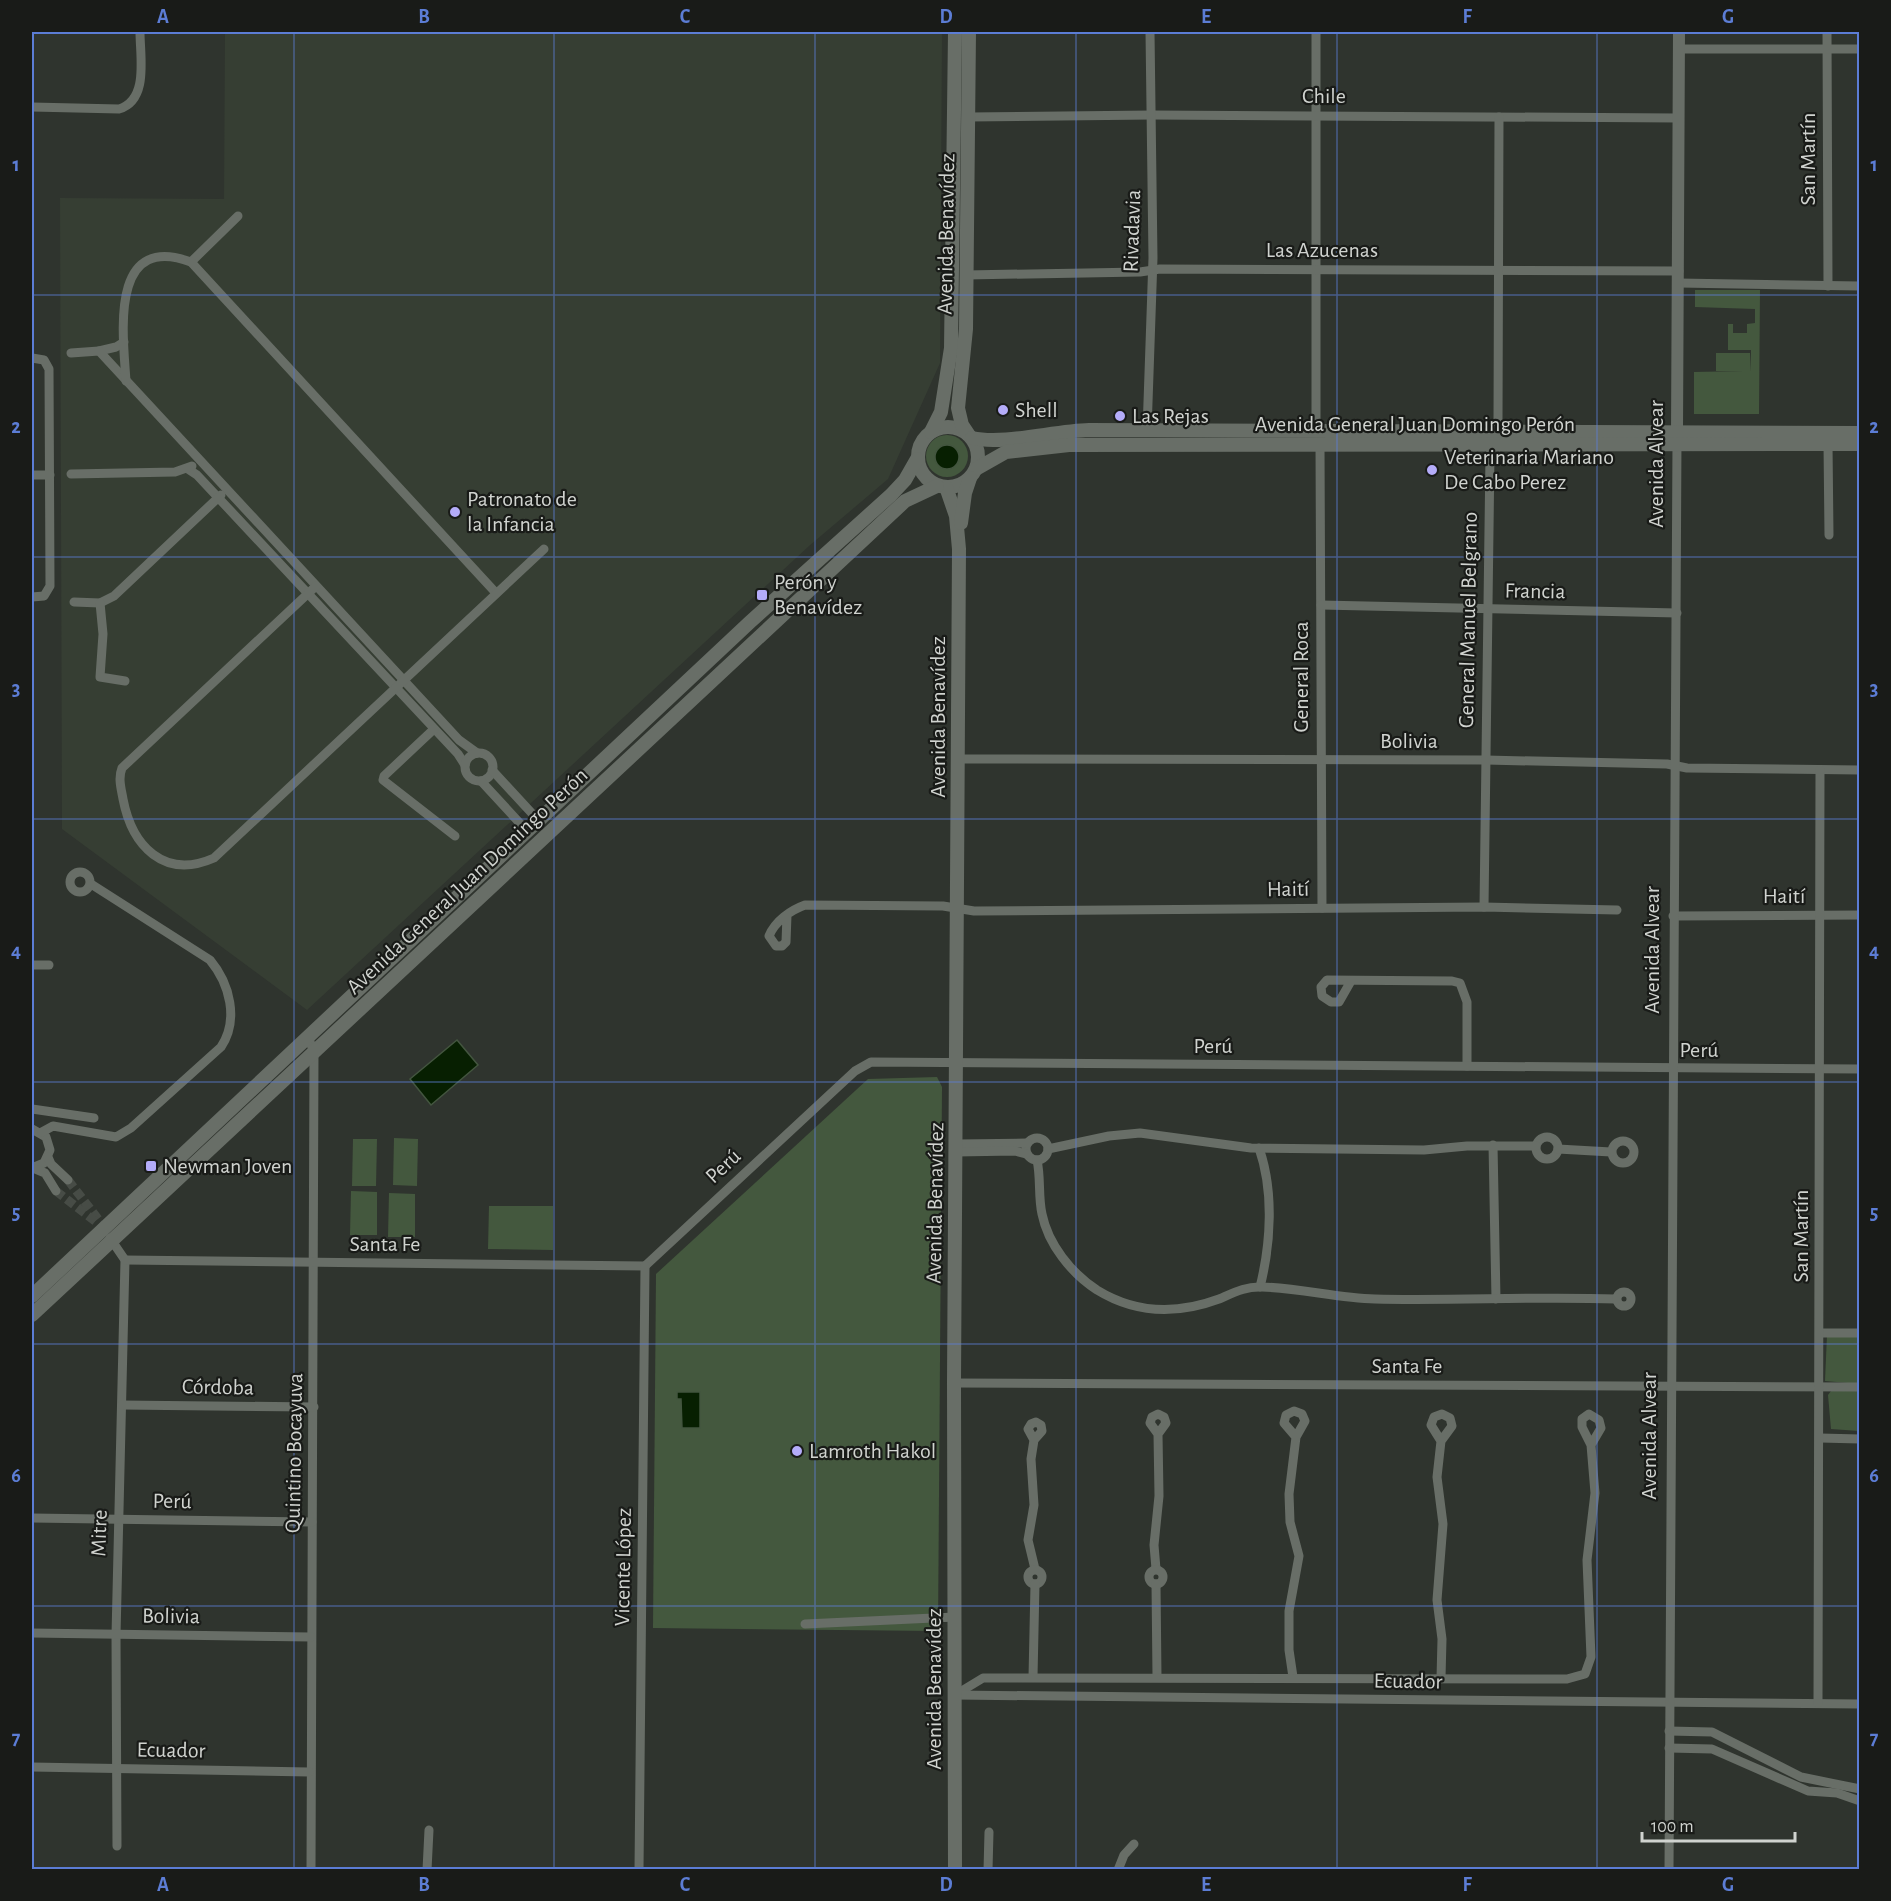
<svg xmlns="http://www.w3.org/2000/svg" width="1891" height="1901" viewBox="0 0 1891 1901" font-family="'Alegreya Sans',sans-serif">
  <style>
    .built { fill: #363e33 }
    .green { fill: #44583e }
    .water { fill: #071f01; stroke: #43553f; stroke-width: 1.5 }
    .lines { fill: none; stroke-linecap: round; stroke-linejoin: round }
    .minor-tunnel { stroke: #474c46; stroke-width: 9; stroke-dasharray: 9 4.5; stroke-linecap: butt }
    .minor { stroke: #686e67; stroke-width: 9 }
    .tertiary { stroke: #686e67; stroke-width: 12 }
    .secondary { stroke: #686e67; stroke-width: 14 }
    .grid { fill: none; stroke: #5c7dd5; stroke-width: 1.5; stroke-opacity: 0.55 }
    .poi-dot { fill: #b4acf9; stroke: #191b18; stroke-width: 2 }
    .labels { text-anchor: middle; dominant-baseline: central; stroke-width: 4.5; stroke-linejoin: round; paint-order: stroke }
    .street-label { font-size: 22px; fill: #d0d3cf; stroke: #191b18 }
    .poi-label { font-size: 22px; fill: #d0d3cf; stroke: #191b18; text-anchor: start }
    .neatline { fill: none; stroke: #5c7dd5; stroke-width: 2 }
    .grid-label { font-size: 20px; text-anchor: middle; font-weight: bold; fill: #5c7dd5 }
  </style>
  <rect width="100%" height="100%" fill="#2f342e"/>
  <polygon class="built" points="225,32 942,32 940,363 888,479 809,546 307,1010 62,829 60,198 224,199"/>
  <g class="green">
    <polygon points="1695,290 1760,290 1759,414 1694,414 1694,372 1744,371 1716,371 1716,353 1750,353 1751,372 1751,350 1728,350 1728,324 1733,324 1733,333 1747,333 1747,324 1755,323 1755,309 1695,307"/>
    <circle cx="947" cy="456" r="21"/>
    <polygon points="937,1077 942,1087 938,1631 653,1628 656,1274 868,1079"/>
    <polygon points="394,1138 418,1139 417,1186 393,1185"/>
    <polygon points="353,1139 377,1139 376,1186 352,1186"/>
    <polygon points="351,1191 377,1192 377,1235 350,1235"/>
    <polygon points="389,1193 415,1194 415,1237 388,1237"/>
    <polygon points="489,1206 553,1206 553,1250 488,1249"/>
    <polygon points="1827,1335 1859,1335 1859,1384 1825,1381"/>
    <polygon points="1859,1390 1859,1431 1831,1429 1828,1395 1831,1391"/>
  </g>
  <g class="water">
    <circle cx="947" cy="457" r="12"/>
    <polygon points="457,1040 478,1065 431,1105 410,1079"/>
    <polygon points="677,1392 700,1392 700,1428 682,1428 681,1399 677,1399"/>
  </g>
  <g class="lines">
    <g class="minor-tunnel">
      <polyline points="68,1180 98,1219"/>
      <polyline points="56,1191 104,1228"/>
    </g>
    <g class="minor">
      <polyline points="1316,32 1316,432"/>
      <polyline points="1827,32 1828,286"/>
      <polyline points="1679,49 1860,49"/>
      <path d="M32,107L119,109C149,100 140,57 140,32"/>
      <polyline points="969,117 1152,115 1678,118"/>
      <polyline points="191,262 238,216"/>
      <polyline points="966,275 1140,272 1160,269 1679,271"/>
      <polyline points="1679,283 1860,286"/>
      <polyline points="99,351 116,347 124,342"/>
      <polyline points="71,353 99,351 459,740 477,753"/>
      <polyline points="32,358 44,360 49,369 50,586 44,596 32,597"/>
      <path d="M126,381C123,334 109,232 191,262L496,593"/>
      <polyline points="1147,431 1153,258 1150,32"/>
      <polyline points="1828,444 1829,535"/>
      <polyline points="1320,445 1322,908"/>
      <polyline points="188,469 197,475 458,754 465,765"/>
      <polyline points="71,474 175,472 192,466"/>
      <polyline points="32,475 50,475"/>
      <path d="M316,586L122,768C118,778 121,788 123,799C132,846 164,880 214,858L544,549"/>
      <polyline points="74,602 100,603 114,596 221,495"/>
      <polyline points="100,603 103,634 100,677 125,681"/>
      <polyline points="1321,605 1677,613"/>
      <polyline points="434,729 384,776 383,780 455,836"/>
      <circle cx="479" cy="767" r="14"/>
      <polyline points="958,759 1486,760 1667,764 1687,768 1860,770"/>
      <polyline points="492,770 539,821"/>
      <polyline points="481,781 528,832"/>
      <circle cx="80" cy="882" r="10"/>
      <polyline points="1484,907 1490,454 1498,423 1499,117"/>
      <path d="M787,915L786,942L782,946H776L769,936C775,921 791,910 805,905L943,906L974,911L1484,907L1617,910"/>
      <polyline points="1673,916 1860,915"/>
      <polyline points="32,965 49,965"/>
      <polyline points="1351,981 1339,1002 1331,1002 1322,996 1321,987 1327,980 1452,981 1460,983 1467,1002 1467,1066"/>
      <polyline points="308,1037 314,1052 311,1870"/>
      <polyline points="32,1109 94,1118"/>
      <polyline points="32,1129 46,1137 50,1150 44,1163 32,1168"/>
      <path d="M42,1132L53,1126L116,1137L131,1128L221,1047C239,1020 230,984 210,960L91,884"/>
      <circle cx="1547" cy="1148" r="11"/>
      <circle cx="1037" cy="1149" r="11"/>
      <circle cx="1623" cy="1152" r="11"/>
      <polyline points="957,1144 1027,1143"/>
      <polyline points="1493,1145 1496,1299"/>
      <path d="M1259,1148C1274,1191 1271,1243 1260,1287"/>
      <polyline points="1048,1149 1109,1136 1140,1133 1251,1148 1424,1150 1467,1146 1536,1146"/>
      <polyline points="1558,1149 1611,1152"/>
      <polyline points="956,1152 1015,1151 1026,1154"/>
      <polyline points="48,1157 51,1164 68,1180"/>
      <path d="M1037,1160C1041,1178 1038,1196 1042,1214C1048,1244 1071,1273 1097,1290C1136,1314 1176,1315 1219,1299C1233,1293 1246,1286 1262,1287C1300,1288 1337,1298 1375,1299C1455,1301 1536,1296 1616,1299"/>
      <polyline points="33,1168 45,1173 56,1191"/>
      <polyline points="110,1238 125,1260 116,1635 117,1846"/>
      <polyline points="125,1260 645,1266"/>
      <polyline points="645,1266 855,1071 871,1062 1860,1069"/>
      <circle cx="1624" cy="1299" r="7"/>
      <polyline points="1821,1333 1860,1333"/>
      <polyline points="954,1383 1860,1387"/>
      <polyline points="122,1405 314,1407"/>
      <polyline points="1820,1438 1860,1439"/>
      <polyline points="1034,1440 1042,1431 1041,1425 1036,1422 1031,1424 1028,1429 1034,1440 1031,1459 1034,1505 1028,1540 1035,1569"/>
      <polyline points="32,1518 312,1522"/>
      <polyline points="1156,1569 1154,1545 1159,1496 1158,1434 1166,1423 1164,1417 1158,1414 1152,1417 1150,1423 1158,1434"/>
      <circle cx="1035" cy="1577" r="7"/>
      <circle cx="1156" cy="1577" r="7"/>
      <polyline points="1156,1584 1157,1677"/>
      <polyline points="805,1624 955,1617"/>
      <polyline points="32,1633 311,1637"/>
      <polyline points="1033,1677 1035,1584"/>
      <polyline points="1293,1677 1289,1650 1289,1611 1299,1556 1290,1522 1289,1494 1296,1437 1305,1421 1302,1414 1294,1411 1286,1415 1284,1423 1296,1437"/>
      <polyline points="1441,1678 1442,1639 1437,1600 1443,1524 1437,1477 1441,1441 1452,1426 1450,1418 1442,1414 1434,1417 1431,1425 1441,1441"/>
      <polyline points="955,1695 983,1678 1567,1679 1585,1674 1591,1657 1587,1560 1595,1493 1591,1445 1601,1428 1599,1420 1589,1414 1582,1419 1582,1427 1591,1445"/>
      <polyline points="955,1695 1860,1704"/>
      <polyline points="1818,1703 1820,770"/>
      <polyline points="1669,1731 1712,1732 1801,1777 1860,1789"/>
      <polyline points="1669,1748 1712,1749 1808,1791 1837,1793 1860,1801"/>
      <polyline points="32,1767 309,1772"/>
      <polyline points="427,1870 429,1830"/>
      <polyline points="639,1870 645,1266"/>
      <polyline points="988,1870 989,1832"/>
      <polyline points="1118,1870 1124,1855 1134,1844"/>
      <polyline points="1669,1870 1677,441"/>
    </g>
    <polyline class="tertiary" points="1677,433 1679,32"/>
    <g class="secondary">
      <circle cx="948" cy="457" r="30"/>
      <polyline points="931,432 941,412 951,348 955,32"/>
      <polyline points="968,434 962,425 958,408 966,329 969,32"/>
      <path d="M972,438C1004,445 1053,431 1089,430L1860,433"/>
      <polyline points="976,469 1006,452 1069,445 1860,444"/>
      <polyline points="946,487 956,516 959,549 954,1383 955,1870"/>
      <polyline points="961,523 965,493 970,478"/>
      <polyline points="32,1296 750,622 891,495 905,480 917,459"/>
      <polyline points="32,1315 905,501 937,486"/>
    </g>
  </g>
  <path class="grid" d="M294,32V1870M554,32V1870M815,32V1870M1076,32V1870M1337,32V1870M1597,32V1870M32,295H1860M32,557H1860M32,819H1860M32,1082H1860M32,1344H1860M32,1606H1860"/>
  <g class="poi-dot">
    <circle cx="1003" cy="410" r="6"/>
    <circle cx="1120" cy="416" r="6"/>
    <circle cx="1432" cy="470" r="6"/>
    <circle cx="455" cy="512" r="6"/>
    <rect x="756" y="589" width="12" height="12" rx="3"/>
    <rect x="145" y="1160" width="12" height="12" rx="3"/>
    <circle cx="797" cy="1451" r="6"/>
  </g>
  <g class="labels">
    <g class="street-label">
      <text x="1324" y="96">Chile</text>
      <text transform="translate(1808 159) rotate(-90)">San Martín</text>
      <text transform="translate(1132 231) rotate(-88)">Rivadavia</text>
      <text transform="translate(946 234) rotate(-89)">Avenida Benavídez</text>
      <text x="1322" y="250">Las Azucenas</text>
      <text x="1415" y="424">Avenida General Juan Domingo Perón</text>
      <text transform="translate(1656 464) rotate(-90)">Avenida Alvear</text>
      <text transform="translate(1535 591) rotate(1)">Francia</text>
      <text transform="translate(1468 620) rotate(-89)">General Manuel Belgrano</text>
      <text transform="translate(1301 677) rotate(-90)">General Roca</text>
      <text transform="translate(938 717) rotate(-90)">Avenida Benavídez</text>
      <text x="1409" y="741">Bolivia</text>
      <text transform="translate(467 881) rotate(-43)">Avenida General Juan Domingo Perón</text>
      <text transform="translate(1288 889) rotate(-1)">Haití</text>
      <text x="1784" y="896">Haití</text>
      <text transform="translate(1652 950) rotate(-90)">Avenida Alvear</text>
      <text x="1213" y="1046">Perú</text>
      <text x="1699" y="1050">Perú</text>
      <text transform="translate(723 1166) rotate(-43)">Perú</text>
      <text transform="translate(935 1203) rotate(-89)">Avenida Benavídez</text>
      <text transform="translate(1801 1236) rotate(-90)">San Martín</text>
      <text x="385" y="1244">Santa Fe</text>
      <text x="1407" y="1366">Santa Fe</text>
      <text transform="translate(218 1387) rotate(1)">Córdoba</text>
      <text transform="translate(1649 1436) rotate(-90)">Avenida Alvear</text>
      <text transform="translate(294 1453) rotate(-89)">Quintino Bocayuva</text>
      <text transform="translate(172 1501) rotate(1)">Perú</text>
      <text transform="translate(99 1533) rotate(-88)">Mitre</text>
      <text transform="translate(623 1567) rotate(-89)">Vicente López</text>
      <text transform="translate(171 1616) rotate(1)">Bolivia</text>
      <text transform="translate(1408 1681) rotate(1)">Ecuador</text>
      <text transform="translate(934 1689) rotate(-90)">Avenida Benavídez</text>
      <text transform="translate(171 1750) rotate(1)">Ecuador</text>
    </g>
    <g class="poi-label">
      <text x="1015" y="410">Shell</text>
      <text x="1132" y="416">Las Rejas</text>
      <text x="1444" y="457">Veterinaria Mariano<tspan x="1444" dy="25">De Cabo Perez</tspan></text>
      <text x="467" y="499">Patronato de<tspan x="467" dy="25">la Infancia</tspan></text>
      <text x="774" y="582">Perón y<tspan x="774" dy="25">Benavídez</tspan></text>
      <text x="163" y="1166">Newman Joven</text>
      <text x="809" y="1451">Lamroth Hakol</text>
    </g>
  </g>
  <rect width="1891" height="1901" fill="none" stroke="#191b18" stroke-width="66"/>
  <path d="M1642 1832v9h153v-9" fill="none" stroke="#d0d3cf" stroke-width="3"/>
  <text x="1651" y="1832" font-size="18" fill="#d0d3cf" stroke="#191b18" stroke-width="4.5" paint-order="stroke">100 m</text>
  <rect x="33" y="33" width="1825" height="1835" class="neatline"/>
  <g class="grid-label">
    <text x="163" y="23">A</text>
    <text x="424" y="23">B</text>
    <text x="685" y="23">C</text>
    <text x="946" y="23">D</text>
    <text x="1206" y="23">E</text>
    <text x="1467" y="23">F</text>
    <text x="1728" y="23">G</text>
    <text x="16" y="171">1</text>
    <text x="1874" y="171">1</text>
    <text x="16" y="433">2</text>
    <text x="1874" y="433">2</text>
    <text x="16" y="695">3</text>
    <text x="1874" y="695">3</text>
    <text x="16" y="957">4</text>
    <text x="1874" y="957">4</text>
    <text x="16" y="1219">5</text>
    <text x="1874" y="1219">5</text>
    <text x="16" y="1482">6</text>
    <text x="1874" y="1482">6</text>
    <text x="16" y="1744">7</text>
    <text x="1874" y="1744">7</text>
    <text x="163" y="1891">A</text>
    <text x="424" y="1891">B</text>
    <text x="685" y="1891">C</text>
    <text x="946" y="1891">D</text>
    <text x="1206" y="1891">E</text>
    <text x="1467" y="1891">F</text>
    <text x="1728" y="1891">G</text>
  </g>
</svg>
